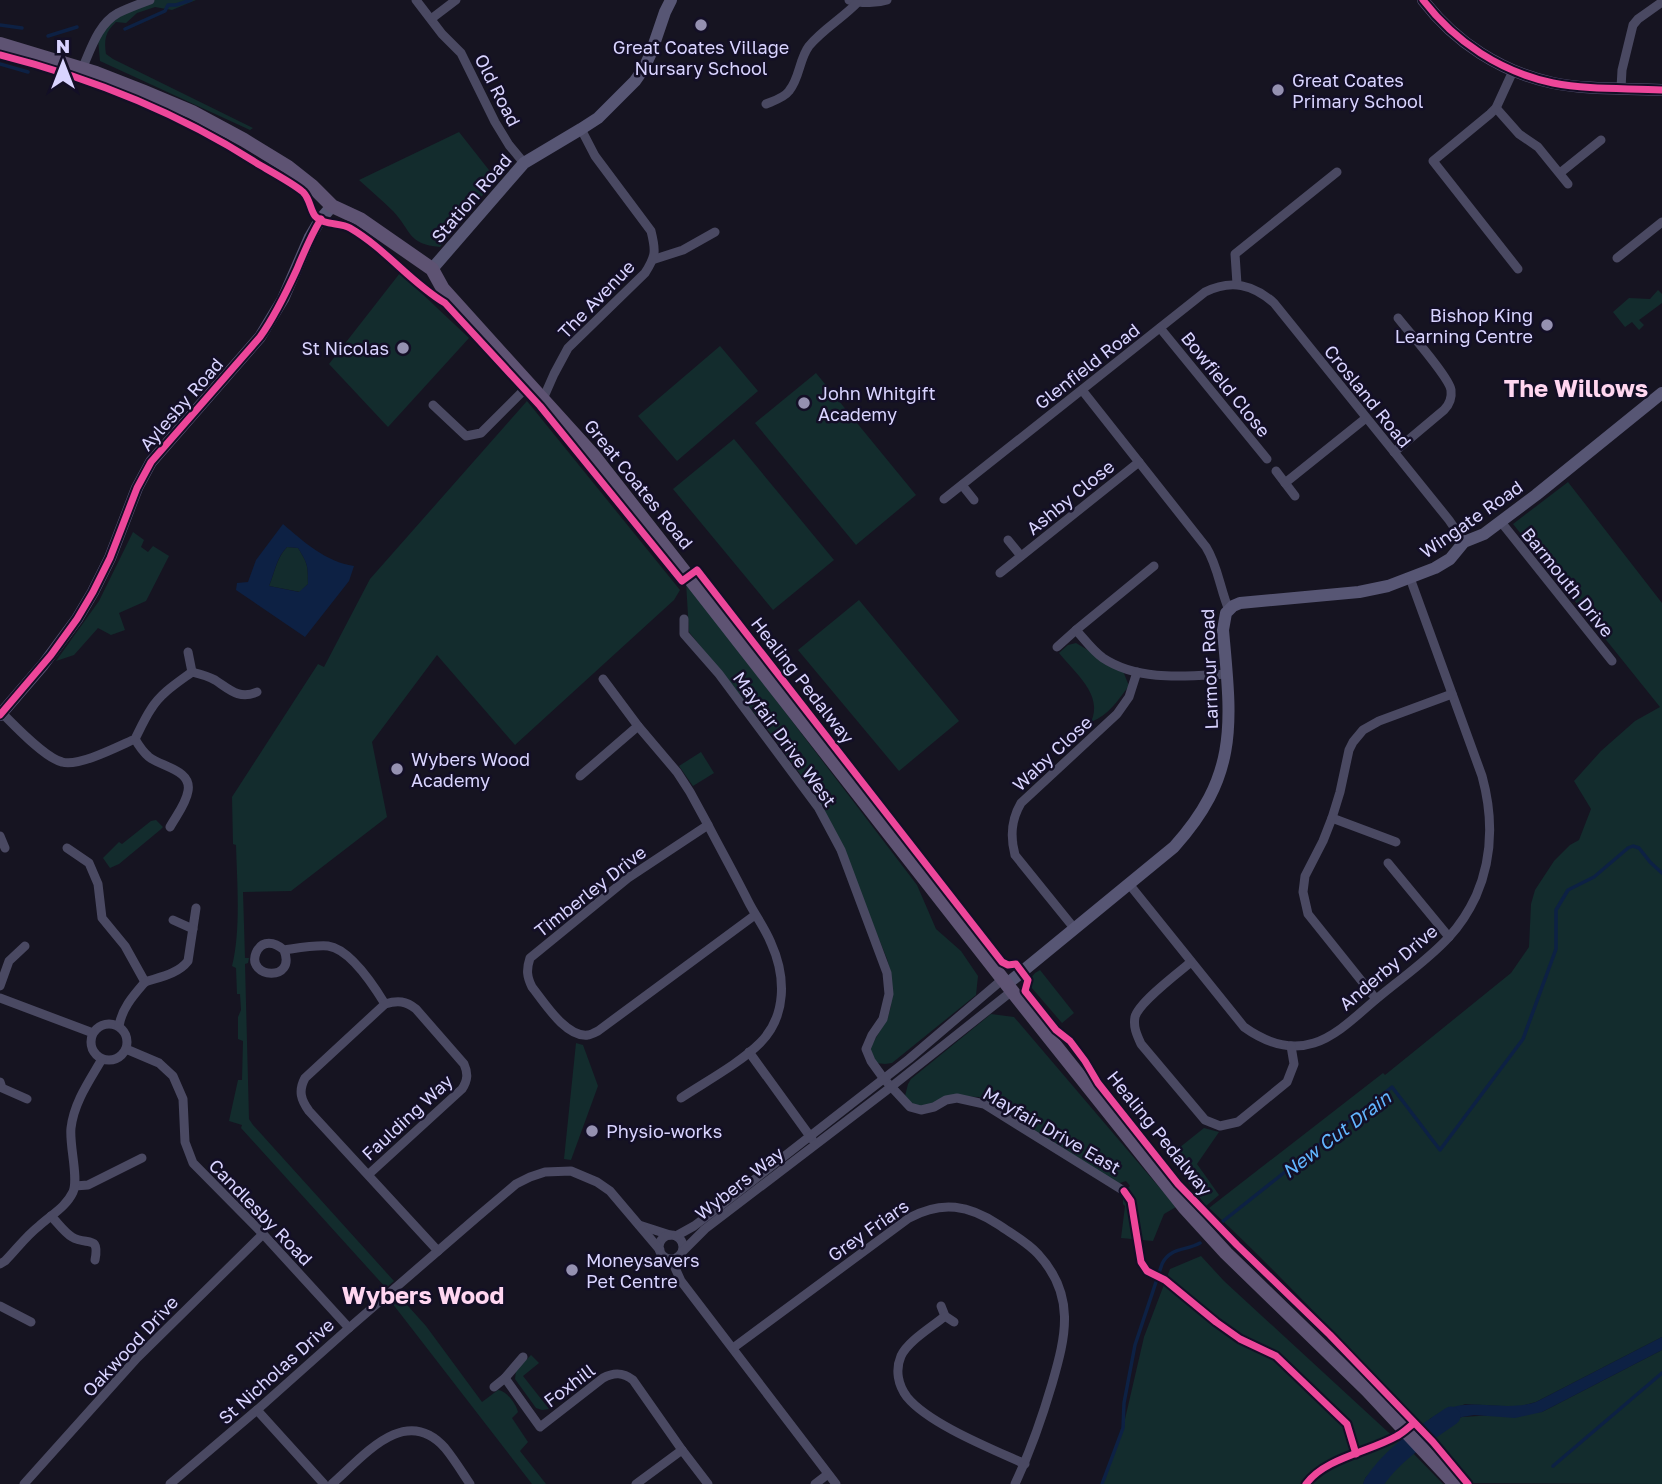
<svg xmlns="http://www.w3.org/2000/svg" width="1662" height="1484" viewBox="0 0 1662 1484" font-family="'Golos Text',sans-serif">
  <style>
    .green { fill: #132c2d }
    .water { fill: #0d2144; fill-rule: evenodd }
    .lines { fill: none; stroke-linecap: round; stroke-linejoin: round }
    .stream { stroke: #0d2144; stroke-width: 3.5 }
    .river { stroke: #0d2144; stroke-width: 19 }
    .street { stroke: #4a4962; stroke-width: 9 }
    .secondary { stroke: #575674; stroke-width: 12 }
    .primary { stroke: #5e5373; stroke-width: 14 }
    .cycleway-casing { stroke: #130f26; stroke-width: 11 }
    .cycleway { stroke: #ed469a; stroke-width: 7 }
    .poi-dot { fill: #9591b1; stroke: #130f26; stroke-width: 2.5 }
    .labels { text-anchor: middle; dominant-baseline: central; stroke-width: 5; stroke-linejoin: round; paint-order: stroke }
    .poi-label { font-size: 18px; fill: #d9d4ff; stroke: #130f26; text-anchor: start }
    .street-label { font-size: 18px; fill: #d9d4ff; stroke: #130f26 }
    .water-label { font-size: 19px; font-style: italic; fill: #62b6ff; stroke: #130f26 }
    .district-label { font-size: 24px; font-weight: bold; fill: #ffd6f0; stroke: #130f26 }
  </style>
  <rect width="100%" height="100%" fill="#161421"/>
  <g class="green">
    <path d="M155,0H196L172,10L155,7L137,13L126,23L116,22C105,32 104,40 106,54L113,59L253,128L250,130L100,61L98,39L111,22L117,17Z"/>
    <path d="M459,132L496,179L440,247C407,244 412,231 393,211C382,200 370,190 359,180Z"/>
    <polygon points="400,273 469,338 388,427 329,364"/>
    <polygon points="1658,290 1662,294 1662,303 1639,320 1644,325 1639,330 1632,322 1625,327 1613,312 1629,298 1650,299"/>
    <polygon points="720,346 758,391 677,461 638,416"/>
    <polygon points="816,373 916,495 856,545 755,423"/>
    <path d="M527,401L680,590L674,600L515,745L437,655L372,742L387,817L291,891L243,892L245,958H249L248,963L245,964L249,1119L253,1125L394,1281L386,1288L241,1128L242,1125L229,1121L238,1080H242L243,1041L238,1039V1017L241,1010L240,994H237L236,968L232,966C241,930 237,882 236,845L233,844L232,797L318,664L324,667L370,579Z"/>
    <polygon points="734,439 834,560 773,610 673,489"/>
    <path d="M1568,482L1662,603V1337L1536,1402L1518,1407L1465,1404L1431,1418L1424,1426L1413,1417C1347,1346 1281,1275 1209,1208L1383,1073L1385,1075L1511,973L1529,947L1531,904L1535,890L1554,861L1570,845L1579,840L1591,809L1574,781L1601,751L1635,721L1660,707L1513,524Z"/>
    <polygon points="133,532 144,540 141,547 148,552 153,546 169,556 146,601 119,613 125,630 111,635 98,628 74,655 56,661 99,601"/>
    <path d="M287,547L298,548C308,564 308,566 308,584L300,592L269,586C275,572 276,559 287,547Z"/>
    <polygon points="686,582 917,885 936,929 961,951 978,976 976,995 892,1063 885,1064 876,1063 870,1048 888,1017 891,1006 891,973 887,959 862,897 823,809 811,789 771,734 689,632"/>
    <polygon points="859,600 959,721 899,771 798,650"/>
    <path d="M1076,643L1123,671L1129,686C1117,701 1109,715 1091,722C1104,695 1074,672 1059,653L1068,645Z"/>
    <polygon points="701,752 714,773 693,786 679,766"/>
    <polygon points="156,820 163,827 160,830 119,864 110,868 103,858 119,842 122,844 151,821"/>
    <polygon points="1040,970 1074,1013 1062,1023 1031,987 1030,979 1035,973"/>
    <polygon points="991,1014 1014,1017 1176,1207 1164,1214 1153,1241 1121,1238 1125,1206 1123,1204 1123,1192 1130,1186 1126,1181 1117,1184 1109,1181 1009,1113 979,1097 956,1096 928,1106 918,1108 908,1102 905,1096 908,1084 911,1079"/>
    <polygon points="576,1043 583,1045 598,1086 571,1160 564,1159"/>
    <polygon points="1204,1128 1219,1132 1197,1164 1219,1195 1206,1206 1169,1156"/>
    <polygon points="1201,1256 1224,1281 1388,1432 1404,1443 1366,1477 1363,1484 1102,1484 1122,1432 1144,1337 1170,1269"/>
    <path d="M400,1297L426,1326L482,1402L498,1390C507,1391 516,1404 518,1412L512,1418L528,1442L520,1451L546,1484H532L392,1303Z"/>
    <polygon points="1662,1350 1662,1484 1472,1483 1432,1435 1447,1423 1462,1417 1542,1412"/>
    <polygon points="531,1355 539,1363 523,1376 549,1409 542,1410 536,1408 515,1379 516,1370"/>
    <polygon points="1410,1450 1443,1484 1380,1484 1385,1476"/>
  </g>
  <g class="water">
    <path d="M283,524C304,542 326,562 354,566L349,581L305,637L236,590L237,583L248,582L256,560ZM287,547L298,548C308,564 308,566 308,584L299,592L269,586C275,572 276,558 287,547Z"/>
    <path d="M1662,1337V1350L1542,1412L1515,1418L1474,1415L1462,1417L1447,1423L1432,1435L1424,1426C1457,1388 1496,1415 1536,1402Z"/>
    <polygon points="1404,1443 1410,1450 1385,1476 1380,1484 1363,1484 1366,1477"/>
  </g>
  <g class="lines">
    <g class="stream">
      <polyline points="0,25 22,28"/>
      <polyline points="125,29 165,11 168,5 176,5 191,0"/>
      <polyline points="48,36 77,27"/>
      <polyline points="0,64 28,72"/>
      <polyline points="1222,1222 1392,1087 1440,1150 1523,1039 1556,949 1556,910 1568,890 1594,877 1628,848 1633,846 1639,848 1650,862 1662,873"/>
      <polyline points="1553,1466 1662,1373"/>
      <path d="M1102,1484L1123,1428L1124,1403L1135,1345L1162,1264C1170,1247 1186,1251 1200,1243"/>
    </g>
    <path class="river" d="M1373,1484C1392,1454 1422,1436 1451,1416"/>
    <g class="street">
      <polyline points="416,0 442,34 461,53 495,122 509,145 524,163"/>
      <path d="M849,0C862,3 875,4 887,0"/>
      <polyline points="431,19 456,0"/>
      <path d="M82,69C91,49 98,24 118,13C128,8 139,4 150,0"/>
      <polyline points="1513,71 1496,108 1490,114 1433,161 1518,269"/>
      <polyline points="1621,88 1622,70 1633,25 1638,19 1662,2"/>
      <path d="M766,104C773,101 784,98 789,91C800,78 799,59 809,46C823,29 843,18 858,2"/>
      <polyline points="1496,108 1519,134 1538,147 1568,184"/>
      <polyline points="1560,173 1601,140"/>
      <polyline points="1617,258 1662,222"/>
      <polyline points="655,259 683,250 715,232"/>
      <polyline points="1237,284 1235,254 1337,172"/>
      <polyline points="1160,328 1267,459"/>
      <path d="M1082,390L1206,547C1218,566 1220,589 1229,610"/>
      <path d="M543,399L554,374L568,348L645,273C656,256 656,251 651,231L595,156L581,129"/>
      <polyline points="433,405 466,436 481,433 530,384"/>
      <path d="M1394,452L1444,410C1449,405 1452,398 1451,390C1449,377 1408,331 1398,318"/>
      <polyline points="1276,471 1295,496"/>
      <polyline points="1285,483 1366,418"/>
      <polyline points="962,485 974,500"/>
      <path d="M944,499L1205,292C1231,279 1253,284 1274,303L1449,520L1464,542"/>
      <polyline points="1501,522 1612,661"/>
      <polyline points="1008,540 1021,556"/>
      <path d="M1154,566L1076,630C1085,640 1093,651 1103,658C1139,682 1187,676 1227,674"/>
      <polyline points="1000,573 1139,462"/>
      <polyline points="684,619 684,634 719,674 818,807 841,850 887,973 889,994 883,1019 872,1035 866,1049 871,1061 884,1079 910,1107 921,1110 934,1107 946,1100 957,1098 984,1104 1124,1191"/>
      <polyline points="1057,647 1076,630"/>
      <polyline points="188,652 192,672"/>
      <polyline points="603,679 638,726 677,772 690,792 708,825"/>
      <path d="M2,713C15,726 45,758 62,762C79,767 119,746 135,739C140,729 145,718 151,709C161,693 177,683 192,672C200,674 208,676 215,680C229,689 239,700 257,692"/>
      <path d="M135,739C139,746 143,752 149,757C162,767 192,770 188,791C186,804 176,816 170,827"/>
      <polyline points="580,776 638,726"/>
      <polyline points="1332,818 1396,842"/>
      <polyline points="0,836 5,848"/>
      <path d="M67,848L89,863L98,884L102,918L125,946L145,982C160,977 178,974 188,961L196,908"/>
      <polyline points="1388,863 1449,937"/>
      <path d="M1129,884L1244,1027C1265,1042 1289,1051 1314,1043C1339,1035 1360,1012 1380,996C1403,977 1429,959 1449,937C1460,925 1469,911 1476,896C1493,857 1493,816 1482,776L1410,578"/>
      <polyline points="173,920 193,929"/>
      <path d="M1074,928L1015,855C1010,836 1011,820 1021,803L1117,714L1129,697L1137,672"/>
      <path d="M284,950C297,983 246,978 256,953C262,939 275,942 284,950C298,948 314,945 328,946C350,949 374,986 385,1004C398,1000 406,1001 416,1009L464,1064C468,1073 468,1080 462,1089L369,1174"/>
      <path d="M1191,962C1179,972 1138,1003 1135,1017C1133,1027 1137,1035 1141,1044L1205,1120L1220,1126L1238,1122L1287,1082L1294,1064L1291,1046"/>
      <polyline points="0,986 9,961 25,946"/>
      <polyline points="0,998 93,1033"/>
      <polyline points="1376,999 1308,914 1303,892 1305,876 1323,841 1332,818 1340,792 1349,750 1353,742 1363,730 1379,721 1452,694"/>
      <path d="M385,1004L305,1078C298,1091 301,1100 309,1111L438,1251"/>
      <circle cx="109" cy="1042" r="18"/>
      <path d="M119,1026C122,1008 133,996 145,982"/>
      <polyline points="126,1049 159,1063 173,1076 183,1099 185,1142 193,1163 263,1234 349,1328"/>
      <polyline points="749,1052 812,1139"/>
      <polyline points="0,1082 2,1088 27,1099"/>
      <path d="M681,1098C705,1082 740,1063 760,1043C787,1016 786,976 771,943C765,928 755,915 748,901C735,875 721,850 708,825L628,878L530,958C526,970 527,977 532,987C544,1002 566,1038 588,1035C590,1035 596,1032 598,1031L755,915"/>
      <polyline points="75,1186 88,1185 142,1158"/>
      <path d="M51,1216C58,1223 64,1232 72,1237C87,1246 100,1234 95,1260"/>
      <polyline points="639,1225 670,1235"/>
      <circle cx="671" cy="1247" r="12"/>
      <polyline points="676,1236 694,1226 714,1211 909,1059 1003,979"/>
      <polyline points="683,1251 705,1229 891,1087 1012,991"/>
      <polyline points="671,1259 681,1281 836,1484"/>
      <path d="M0,1264L5,1261C16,1250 26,1236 39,1226C51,1215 66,1207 73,1192C79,1178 69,1145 71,1128C74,1102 90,1080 102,1059"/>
      <polyline points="0,1306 31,1322"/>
      <polyline points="941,1306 945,1316 954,1322"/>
      <path d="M945,1316C932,1327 908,1341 901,1356C895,1370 898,1385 907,1397C929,1424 992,1449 1025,1464"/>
      <path d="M733,1348L909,1218C942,1200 969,1205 999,1225C1012,1234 1027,1242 1038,1254C1076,1295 1066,1336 1052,1384C1042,1418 1030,1452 1015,1484"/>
      <path d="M505,1378L540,1427L603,1378C614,1372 623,1372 633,1380L682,1450L708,1484"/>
      <polyline points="494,1387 505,1378 523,1357"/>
      <polyline points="257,1410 324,1484"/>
      <polyline points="24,1484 137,1358 263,1234"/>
      <polyline points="170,1484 257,1410 349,1328 476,1218 516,1184 530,1177 545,1172 571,1171 597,1182 610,1191 660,1250"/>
      <path d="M332,1484C363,1457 405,1403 445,1448C454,1459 462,1472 470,1484"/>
      <polyline points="636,1484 682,1450"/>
      <polyline points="815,1484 828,1474"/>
    </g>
    <g class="secondary">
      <path d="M1423,0C1455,42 1501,72 1553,83C1588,90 1626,88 1662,90"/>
      <polyline points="432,269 524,163 581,129 598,118 635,81 644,68 651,53 665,12 671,0"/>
      <polyline points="0,715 43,665 77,619 93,592 110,558 137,488 151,462 260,337 283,299 310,237 320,220 332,206"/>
      <path d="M1007,984L1174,847C1240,774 1231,721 1223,630L1226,613L1233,606L1240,603L1359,592L1388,586L1435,568L1450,559L1464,542L1484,534L1536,495L1662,393"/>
    </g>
    <polyline class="primary" points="0,44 96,73 142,91 192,112 244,140 288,167 312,186 332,206 360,219 432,269 443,289 594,456 1012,991 1184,1207 1226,1253 1367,1390 1455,1484"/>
    <defs>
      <g id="cycleway">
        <path d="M1423,0C1455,42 1501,72 1553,83C1588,90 1626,88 1662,90"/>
        <path d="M0,55C91,78 179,113 258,164C270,171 294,184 303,192C310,199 310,209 315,216C324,226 340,222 350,228C386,249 411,283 445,303L540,406L682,581L697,570L1002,962L1008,965L1016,964L1028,980L1025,991L1056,1030L1070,1041L1085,1061L1098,1083L1178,1184L1237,1245L1330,1335L1433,1442L1468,1484"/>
        <path d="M0,715L51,655L77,619L93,592L110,558L137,488L151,462L260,337C275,316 286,293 297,269C304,252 311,235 321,219"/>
        <polyline points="1124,1191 1131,1201 1141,1262 1147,1271 1165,1280 1216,1322 1240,1339 1276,1356 1347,1424 1356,1454"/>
        <path d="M1306,1484C1325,1458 1369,1452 1397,1436C1403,1433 1409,1427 1414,1423"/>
      </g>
    </defs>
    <use href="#cycleway" class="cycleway-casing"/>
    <use href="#cycleway" class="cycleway"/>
  </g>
  <g class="poi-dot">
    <circle cx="701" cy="25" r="7"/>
    <circle cx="1278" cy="90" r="7"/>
    <circle cx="1547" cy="325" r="7"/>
    <circle cx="403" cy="348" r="7"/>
    <circle cx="804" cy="403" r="7"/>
    <circle cx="397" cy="769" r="7"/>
    <circle cx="592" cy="1131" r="7"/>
    <circle cx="572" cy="1270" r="7"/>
  </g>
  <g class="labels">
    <g class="poi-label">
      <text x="701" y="47" text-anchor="middle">Great Coates Village<tspan x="701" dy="21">Nursary School</tspan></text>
      <text x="1292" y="80">Great Coates<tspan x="1292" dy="21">Primary School</tspan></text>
      <text x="1533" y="315" text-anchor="end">Bishop King<tspan x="1533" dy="21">Learning Centre</tspan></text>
      <text x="389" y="348" text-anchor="end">St Nicolas</text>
      <text x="818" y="393">John Whitgift<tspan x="818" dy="21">Academy</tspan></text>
      <text x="411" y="759">Wybers Wood<tspan x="411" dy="21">Academy</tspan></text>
      <text x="606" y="1131">Physio-works</text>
      <text x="586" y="1260">Moneysavers<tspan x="586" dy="21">Pet Centre</tspan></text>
    </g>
    <g class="street-label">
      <text transform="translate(498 90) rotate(63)">Old Road</text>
      <text transform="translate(471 198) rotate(-49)">Station Road</text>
      <text transform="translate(596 299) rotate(-46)">The Avenue</text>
      <text transform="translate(1087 366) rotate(-38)">Glenfield Road</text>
      <text transform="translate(1226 384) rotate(51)">Bowfield Close</text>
      <text transform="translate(1368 396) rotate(51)">Crosland Road</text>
      <text transform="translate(181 404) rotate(-49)">Aylesby Road</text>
      <text transform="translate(639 484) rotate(51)">Great Coates Road</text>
      <text transform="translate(1070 497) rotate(-39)">Ashby Close</text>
      <text transform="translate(1471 519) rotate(-35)">Wingate Road</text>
      <text transform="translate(1568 582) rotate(51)">Barmouth Drive</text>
      <text transform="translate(1209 669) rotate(-92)">Larmour Road</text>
      <text transform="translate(803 680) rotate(52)">Healing Pedalway</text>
      <text transform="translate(785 739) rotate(54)">Mayfair Drive West</text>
      <text transform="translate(1052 753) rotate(-43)">Waby Close</text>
      <text transform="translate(590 891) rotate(-38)">Timberley Drive</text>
      <text transform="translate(1388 967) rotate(-40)">Anderby Drive</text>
      <text transform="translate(407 1117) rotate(-43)">Faulding Way</text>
      <text transform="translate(1052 1130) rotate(30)">Mayfair Drive East</text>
      <text transform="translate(1160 1133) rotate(51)">Healing Pedalway</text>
      <text transform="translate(739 1183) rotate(-38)">Wybers Way</text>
      <text transform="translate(261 1212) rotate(46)">Candlesby Road</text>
      <text transform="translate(868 1230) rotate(-35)">Grey Friars</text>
      <text transform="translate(130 1346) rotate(-47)">Oakwood Drive</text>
      <text transform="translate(276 1371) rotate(-42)">St Nicholas Drive</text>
      <text transform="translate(569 1385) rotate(-37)">Foxhill</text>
    </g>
    <g class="water-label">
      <text transform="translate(1336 1134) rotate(-37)">New Cut Drain</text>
    </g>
    <g class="district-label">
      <text x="1576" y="387">The Willows</text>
      <text x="423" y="1294">Wybers Wood</text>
    </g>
  </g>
  <g transform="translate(63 63)" stroke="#130f26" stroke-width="5" paint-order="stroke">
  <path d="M0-5L12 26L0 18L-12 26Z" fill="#d9d4ff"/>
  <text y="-10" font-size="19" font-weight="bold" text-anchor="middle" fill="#d9d4ff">N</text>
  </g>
</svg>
